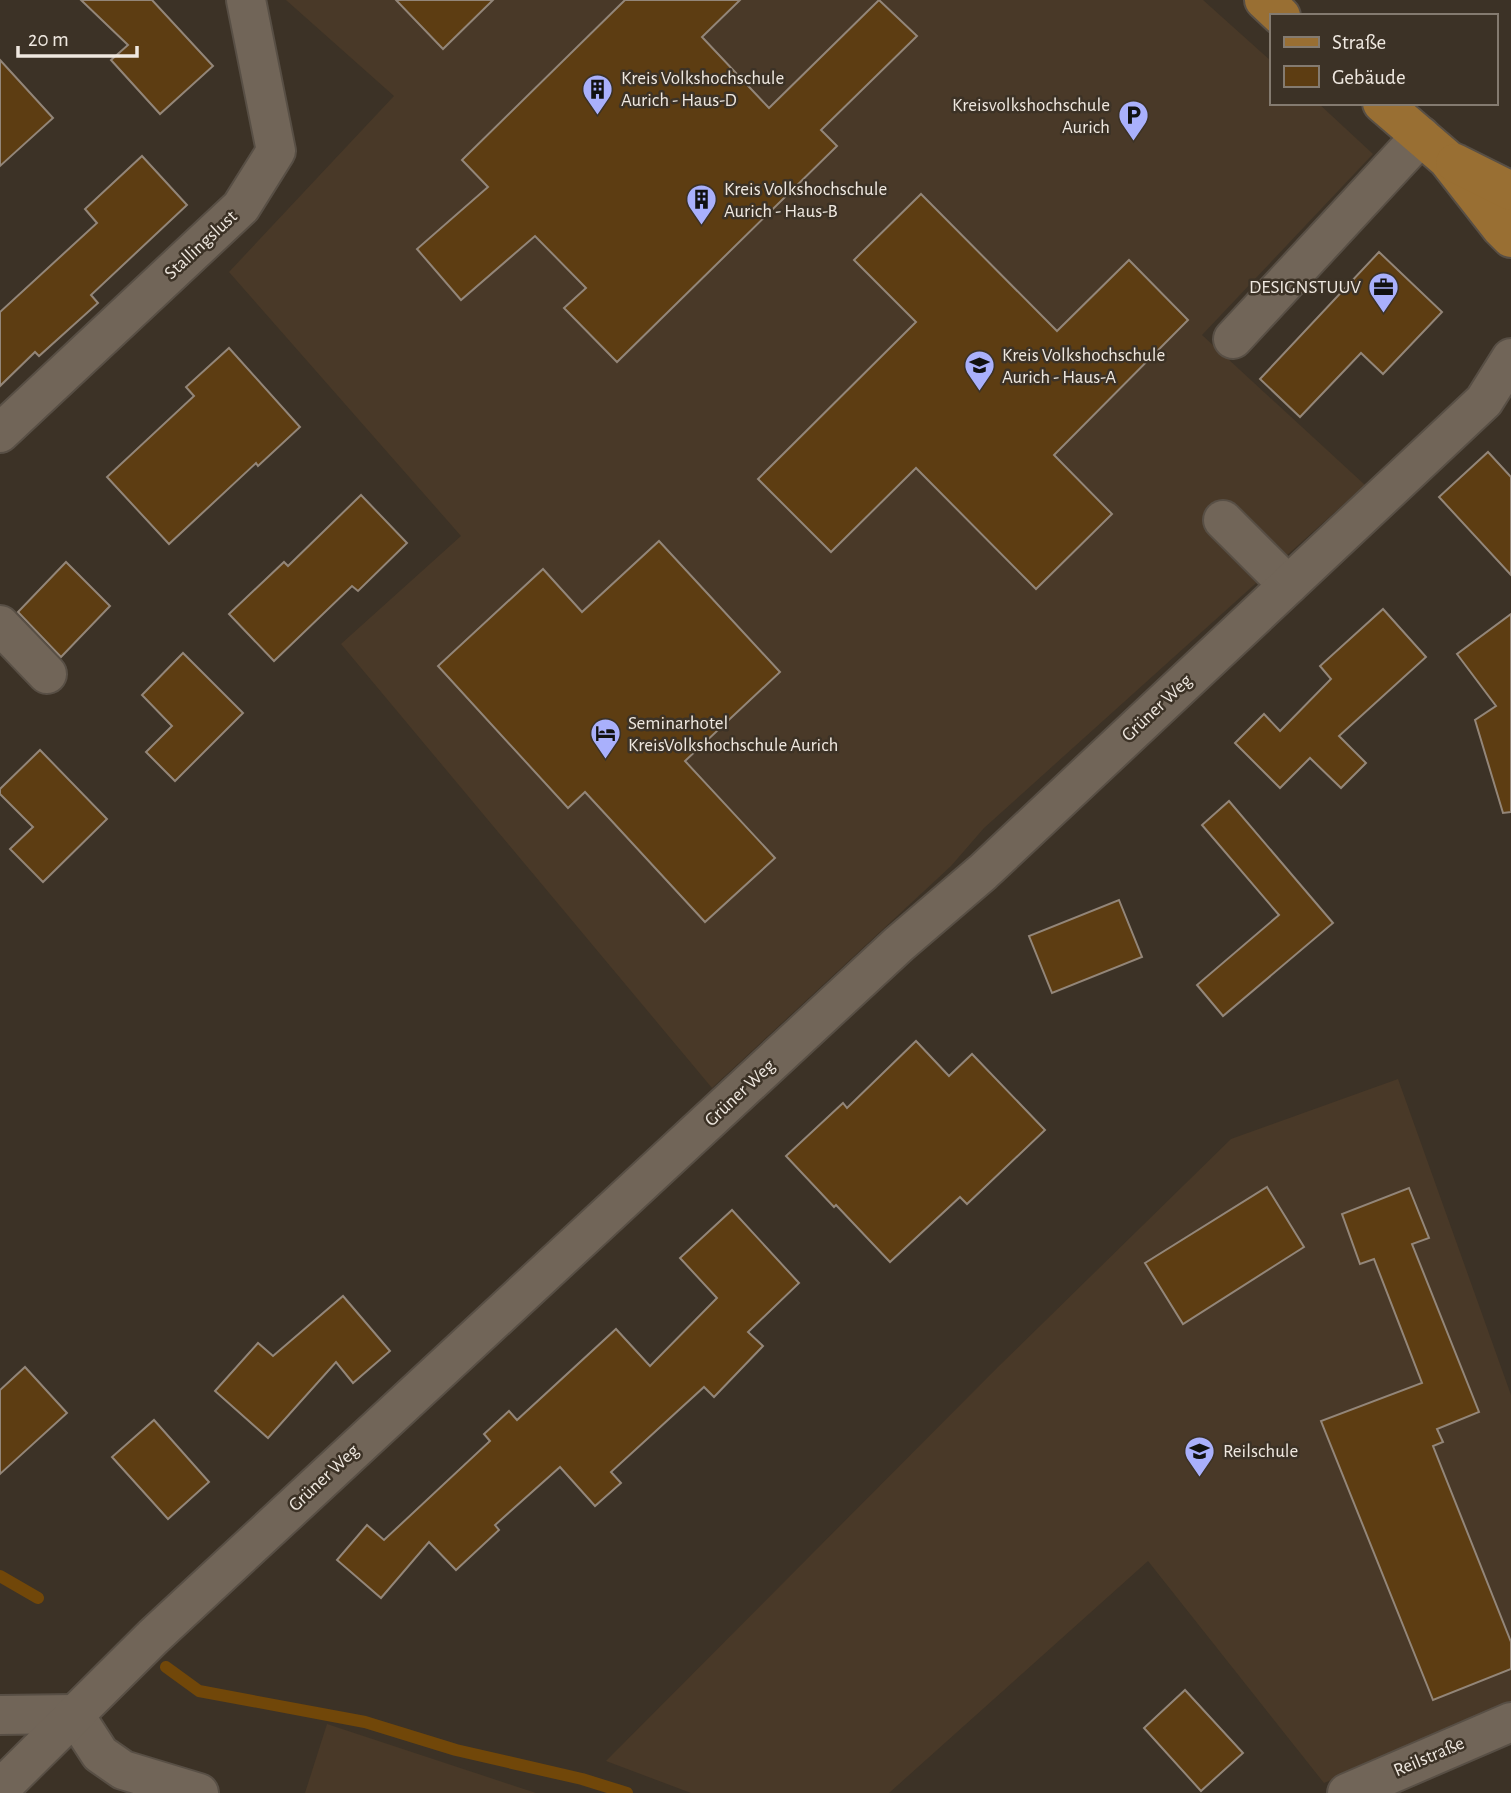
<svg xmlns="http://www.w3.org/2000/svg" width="1511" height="1793" viewBox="0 0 1511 1793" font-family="'Alegreya Sans',sans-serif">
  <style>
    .built { fill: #493928 }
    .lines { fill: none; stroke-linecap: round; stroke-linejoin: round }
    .stream { stroke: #714709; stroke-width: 12 }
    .building { fill: #5d3d12; stroke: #938679; stroke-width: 2 }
    .minor-casing { stroke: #584f45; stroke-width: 42 }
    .major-casing { stroke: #584f45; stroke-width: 42 }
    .minor { stroke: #716558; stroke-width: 38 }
    .major { stroke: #996f33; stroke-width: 38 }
    .labels { text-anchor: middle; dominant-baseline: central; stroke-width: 5; stroke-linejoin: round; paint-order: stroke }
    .poi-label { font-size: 19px; fill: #efe8e0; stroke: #3c3226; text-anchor: start }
    .street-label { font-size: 19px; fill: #efe8e0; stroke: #3c3226 }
  </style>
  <rect width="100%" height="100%" fill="#3c3226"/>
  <g class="built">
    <polygon points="286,0 1203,0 1271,61 1271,103 1318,103 1373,154 1202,335 1365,485 984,828 951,866 712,1088 341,644 461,536 229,272 394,96"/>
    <polygon points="1398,1079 1511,1395 1511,1706 1324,1783 1148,1561 889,1793 691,1793 606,1761 998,1367 1231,1139"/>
    <polygon points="327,1724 536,1793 305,1793"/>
  </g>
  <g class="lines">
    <g class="stream">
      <polyline points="0,1576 38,1598"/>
      <polyline points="166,1667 199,1691 365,1722 456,1750 582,1779 627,1793"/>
    </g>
  </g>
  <g class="building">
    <polygon points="81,0 152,0 213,66 160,114 111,60 128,45"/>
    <polygon points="396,0 493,0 443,49"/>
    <polygon points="625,0 740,0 702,37 769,108 879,0 917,36 821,130 837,146 617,362 564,308 586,288 535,236 461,300 417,249 488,187 462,160"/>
    <polygon points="0,60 53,118 0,166"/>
    <polygon points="142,156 187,205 91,295 98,303 39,356 35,352 0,386 0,312 97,223 85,209"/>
    <polygon points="921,194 1057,331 1129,260 1188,320 1054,455 1112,514 1036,589 916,468 831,552 758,479 916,322 854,260"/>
    <polygon points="1379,252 1442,312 1383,374 1361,353 1300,417 1260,379"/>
    <polygon points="229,348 300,427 258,466 256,463 169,544 107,477 194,396 186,387"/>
    <polygon points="1488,452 1511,477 1511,575 1439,497"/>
    <polygon points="361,495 407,543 358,591 352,586 274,661 229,614 284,562 288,566"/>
    <polygon points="659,541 780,672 685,761 775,858 705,922 585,792 568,808 438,666 543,569 582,612"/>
    <polygon points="66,562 110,606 61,657 18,612"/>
    <polygon points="1383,609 1426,657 1339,736 1366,763 1341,788 1310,758 1280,788 1235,743 1264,714 1280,731 1331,679 1320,666"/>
    <polygon points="1511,614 1511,812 1503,813 1475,720 1496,706 1457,654"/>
    <polygon points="183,653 243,713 175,781 146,752 172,726 142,695"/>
    <polygon points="40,750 107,819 43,882 10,849 33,827 0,794 0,789"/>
    <polygon points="1229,801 1333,923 1223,1016 1197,985 1279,915 1202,825"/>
    <polygon points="1119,900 1142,957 1052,993 1029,936"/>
    <polygon points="916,1041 949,1076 972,1054 1045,1130 967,1204 960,1197 890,1262 836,1205 834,1207 786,1156 843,1103 847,1108"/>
    <polygon points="1267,1187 1304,1247 1183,1324 1145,1263"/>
    <polygon points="1409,1188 1429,1238 1412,1244 1479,1412 1437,1429 1443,1442 1433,1446 1511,1642 1511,1669 1433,1700 1321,1421 1422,1383 1374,1259 1360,1264 1342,1214"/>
    <polygon points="732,1210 799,1283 748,1332 763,1346 714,1397 704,1387 611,1472 621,1483 595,1506 560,1467 495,1525 499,1530 456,1570 429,1542 381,1598 337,1560 367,1525 384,1540 490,1441 484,1434 509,1411 517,1420 616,1329 650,1366 717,1298 680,1258"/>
    <polygon points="343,1296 390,1351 353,1383 336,1362 268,1438 215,1391 258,1343 273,1356"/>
    <polygon points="25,1367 67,1413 0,1474 0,1390"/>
    <polygon points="154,1420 209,1482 168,1519 112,1457"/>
    <polygon points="1185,1690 1243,1753 1201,1791 1144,1728"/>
  </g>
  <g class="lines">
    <defs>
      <g id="minor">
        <polyline points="1233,339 1421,136"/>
        <polyline points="0,433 241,207 276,151 246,0"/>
        <polyline points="1223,520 1288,585"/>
        <polyline points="0,625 47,674"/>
        <polyline points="74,1714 100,1754 123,1770 199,1793"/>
        <polyline points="0,1715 74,1714"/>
        <polyline points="0,1789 153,1637 899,944 983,872 1484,401 1511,358"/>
        <polyline points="1347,1793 1511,1722"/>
      </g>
      <g id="major">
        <polyline points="1264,0 1281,16"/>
        <polyline points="1382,103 1447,159 1501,228 1511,238"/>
        <polyline points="1455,163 1511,191"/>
      </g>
    </defs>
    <use href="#minor" class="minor-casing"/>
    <use href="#major" class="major-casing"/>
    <use href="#minor" class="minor"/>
    <use href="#major" class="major"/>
  </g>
  <defs>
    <symbol id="building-pin" viewBox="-11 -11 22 30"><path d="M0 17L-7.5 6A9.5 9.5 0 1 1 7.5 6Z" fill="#a9b0fc" stroke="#3c3226"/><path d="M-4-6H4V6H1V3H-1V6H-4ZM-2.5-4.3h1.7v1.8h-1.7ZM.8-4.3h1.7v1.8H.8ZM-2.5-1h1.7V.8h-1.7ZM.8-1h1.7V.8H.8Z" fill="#111"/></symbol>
    <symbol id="parking-pin" viewBox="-11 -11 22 30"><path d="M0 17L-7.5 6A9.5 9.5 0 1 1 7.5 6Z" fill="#a9b0fc" stroke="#3c3226"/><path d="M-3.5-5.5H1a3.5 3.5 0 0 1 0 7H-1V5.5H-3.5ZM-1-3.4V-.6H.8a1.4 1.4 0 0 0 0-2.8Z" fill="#111"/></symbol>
    <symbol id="office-pin" viewBox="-11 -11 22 30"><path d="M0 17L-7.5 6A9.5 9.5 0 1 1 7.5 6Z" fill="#a9b0fc" stroke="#3c3226"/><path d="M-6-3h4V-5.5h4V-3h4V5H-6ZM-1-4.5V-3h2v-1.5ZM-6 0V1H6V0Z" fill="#111"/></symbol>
    <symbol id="university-pin" viewBox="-11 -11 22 30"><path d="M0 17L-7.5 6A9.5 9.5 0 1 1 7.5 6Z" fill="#a9b0fc" stroke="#3c3226"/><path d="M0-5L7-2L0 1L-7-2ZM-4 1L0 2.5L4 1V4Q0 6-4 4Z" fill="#111"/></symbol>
    <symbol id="hotel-pin" viewBox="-11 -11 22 30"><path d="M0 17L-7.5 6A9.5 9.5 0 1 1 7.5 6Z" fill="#a9b0fc" stroke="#3c3226"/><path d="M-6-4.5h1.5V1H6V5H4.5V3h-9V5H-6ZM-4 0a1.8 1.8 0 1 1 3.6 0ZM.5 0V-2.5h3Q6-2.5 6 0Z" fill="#111"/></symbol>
    <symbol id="school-pin" viewBox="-11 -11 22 30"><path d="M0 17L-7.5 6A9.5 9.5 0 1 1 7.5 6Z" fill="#a9b0fc" stroke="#3c3226"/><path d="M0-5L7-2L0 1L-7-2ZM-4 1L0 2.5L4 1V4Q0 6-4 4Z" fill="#111"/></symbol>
  </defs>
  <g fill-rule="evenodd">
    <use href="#building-pin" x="580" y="72" width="35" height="47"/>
    <use href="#parking-pin" x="1116" y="98" width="35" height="47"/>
    <use href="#building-pin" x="684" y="182" width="35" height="47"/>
    <use href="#office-pin" x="1366" y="270" width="35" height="47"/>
    <use href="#university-pin" x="962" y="348" width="35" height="47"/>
    <use href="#hotel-pin" x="588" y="716" width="35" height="47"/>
    <use href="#school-pin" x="1182" y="1434" width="35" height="47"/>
  </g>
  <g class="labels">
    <g class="poi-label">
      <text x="621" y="78">Kreis Volkshochschule<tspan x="621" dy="22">Aurich - Haus-D</tspan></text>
      <text x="1110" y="105" text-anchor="end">Kreisvolkshochschule<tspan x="1110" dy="22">Aurich</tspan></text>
      <text x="724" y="189">Kreis Volkshochschule<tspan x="724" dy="22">Aurich - Haus-B</tspan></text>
      <text x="1361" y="287" text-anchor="end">DESIGNSTUUV</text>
      <text x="1002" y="355">Kreis Volkshochschule<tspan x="1002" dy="22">Aurich - Haus-A</tspan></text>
      <text x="628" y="723">Seminarhotel<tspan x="628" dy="22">KreisVolkshochschule Aurich</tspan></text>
      <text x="1223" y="1451">Reilschule</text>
    </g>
    <g class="street-label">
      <text transform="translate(201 245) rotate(-43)">Stallingslust</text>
      <text transform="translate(1157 708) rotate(-43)">Grüner Weg</text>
      <text transform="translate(740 1093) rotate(-43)">Grüner Weg</text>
      <text transform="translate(324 1478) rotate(-43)">Grüner Weg</text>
      <text transform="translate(1429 1757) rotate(-23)">Reilstraße</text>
    </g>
  </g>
  <rect x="1270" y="14" width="228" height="91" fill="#3c3226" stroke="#847b70" stroke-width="2"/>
  <rect x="1284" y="37" width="35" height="10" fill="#996f33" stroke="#847b70" stroke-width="2"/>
  <text x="1332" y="49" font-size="21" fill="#efe8e0">Straße</text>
  <rect x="1284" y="66" width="35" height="21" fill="#5d3d12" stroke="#847b70" stroke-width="2"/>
  <text x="1332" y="84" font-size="21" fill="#efe8e0">Gebäude</text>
  <path d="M18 46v10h119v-10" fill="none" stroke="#efe8e0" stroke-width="3.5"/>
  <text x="28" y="46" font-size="21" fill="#efe8e0" stroke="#3c3226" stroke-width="5" paint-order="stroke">20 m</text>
</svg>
